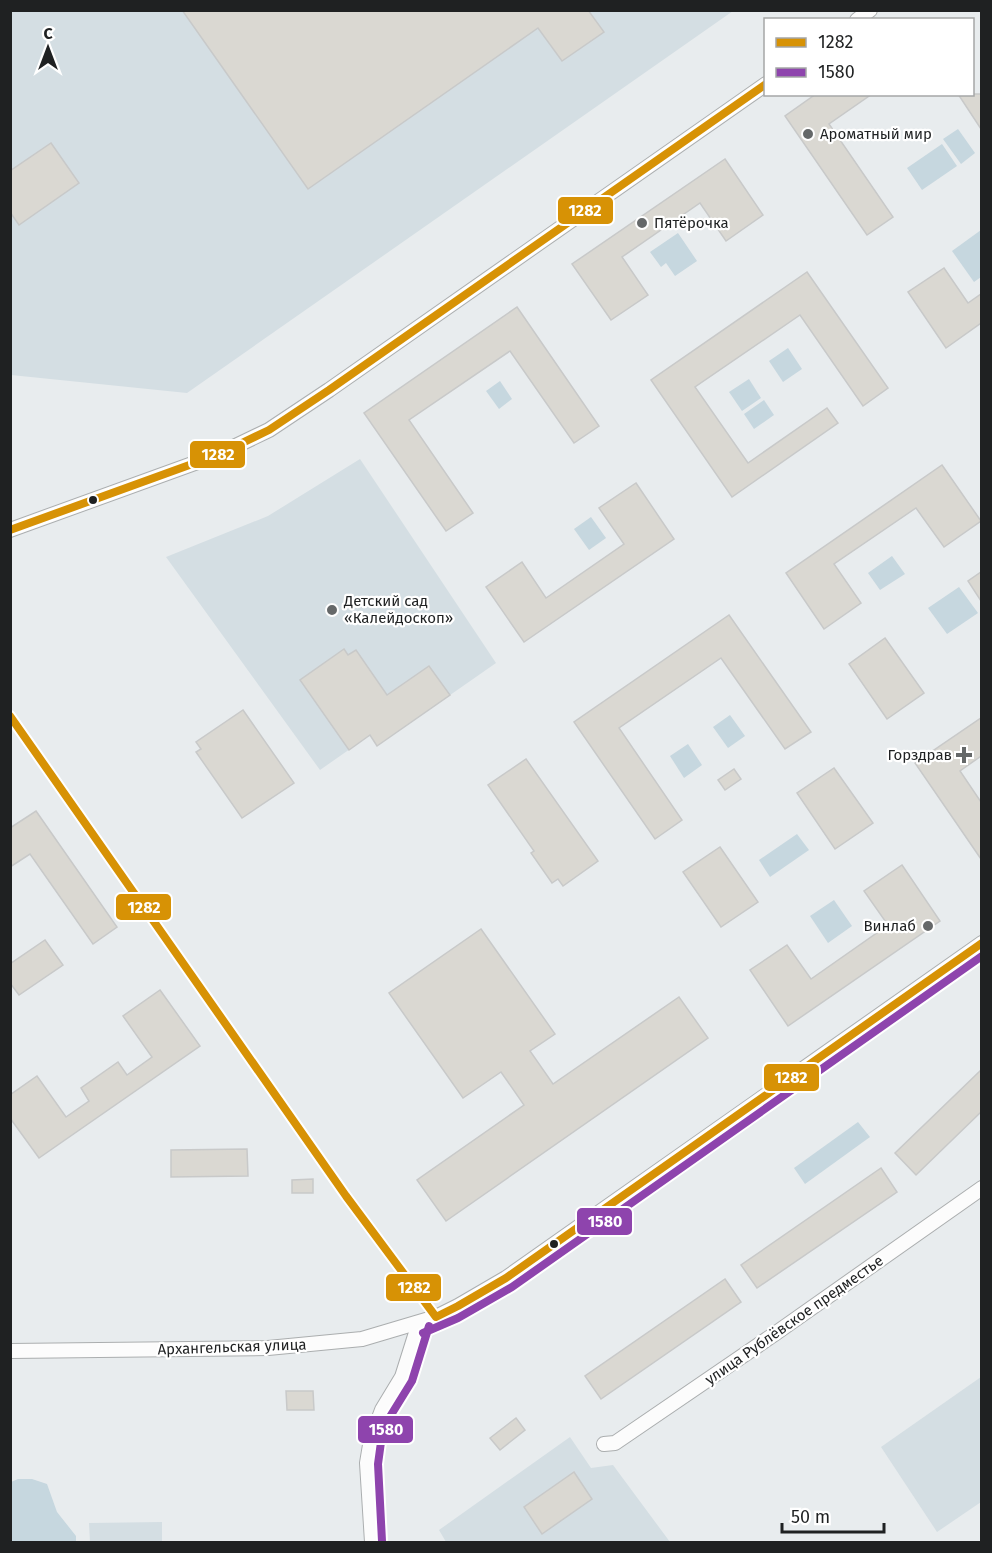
<svg xmlns="http://www.w3.org/2000/svg" width="992" height="1553" viewBox="0 0 992 1553" font-family="'Fira Sans',sans-serif">
  <style>
    .built { fill: #d4dee3 }
    .green { fill: #c6d7df }
    .building { fill: #dad8d2; stroke: #c8c9c9; stroke-width: 1.5 }
    .lines { fill: none; stroke-linecap: round; stroke-linejoin: round }
    .minor-casing { stroke: #abaeaf; stroke-width: 16 }
    .minor { stroke: #fcfcfc; stroke-width: 14 }
    .bus-1-casing { stroke: #fff; stroke-width: 12 }
    .bus-2-casing { stroke: #fff; stroke-width: 12 }
    .bus-1 { stroke: #d79205; stroke-width: 8 }
    .bus-2 { stroke: #8e44ad; stroke-width: 8 }
    .poi-dot { fill: #656869; stroke: #fff; stroke-width: 2 }
    .bus-dot { fill: #1f2122; stroke: #fff; stroke-width: 2 }
    .labels { text-anchor: middle; dominant-baseline: central; stroke-width: 4.5; stroke-linejoin: round; paint-order: stroke }
    .poi-label { font-size: 15px; fill: #1f2122; stroke: #fff; text-anchor: start }
    .street-label { font-size: 15px; fill: #1f2122; stroke: #fff }
    .line-badge { stroke: #fff; stroke-width: 2 }
    .badge-label { font-size: 16px; text-anchor: middle; font-weight: bold; fill: #fff }
  </style>
  <rect width="100%" height="100%" fill="#e8ecee"/>
  <g class="built">
    <polygon points="11,11 733,11 187,393 11,375"/>
    <polygon points="360,459 496,663 377,746 370,735 320,770 166,557 268,516"/>
    <polygon points="981,1377 981,1502 937,1532 881,1447"/>
    <polygon points="570,1437 591,1468 613,1465 670,1542 446,1542 439,1530"/>
    <polygon points="162,1522 162,1542 90,1542 89,1523"/>
  </g>
  <g class="green">
    <polygon points="958,129 975,153 961,164 943,139"/>
    <polygon points="942,144 957,166 922,190 907,168"/>
    <polygon points="981,230 981,277 974,282 952,251"/>
    <polygon points="678,233 697,261 675,276 666,263 661,267 650,252"/>
    <polygon points="788,348 802,369 783,382 769,361"/>
    <polygon points="749,379 761,398 742,411 729,392"/>
    <polygon points="500,381 512,399 499,409 486,391"/>
    <polygon points="764,400 774,415 754,429 744,414"/>
    <polygon points="591,517 606,538 589,550 574,529"/>
    <polygon points="892,556 905,574 880,590 868,573"/>
    <polygon points="959,587 978,613 947,634 928,608"/>
    <polygon points="730,715 745,736 728,748 713,727"/>
    <polygon points="688,744 702,765 684,778 670,756"/>
    <polygon points="797,834 809,850 770,877 759,860"/>
    <polygon points="834,900 852,926 828,943 810,916"/>
    <polygon points="858,1122 870,1137 805,1184 794,1168"/>
    <polygon points="18,1479 32,1479 47,1484 57,1512 76,1536 76,1542 11,1542 11,1482"/>
  </g>
  <g class="building">
    <polygon points="182,10 588,10 604,32 562,61 538,28 308,189"/>
    <polygon points="816,94 872,94 829,124 893,217 867,235 785,116"/>
    <polygon points="958,94 981,94 981,129"/>
    <polygon points="51,143 79,183 19,225 10,212 10,171"/>
    <polygon points="725,159 763,215 726,241 700,203 622,257 648,295 611,320 572,264"/>
    <polygon points="944,268 968,303 981,294 981,323 946,348 908,292"/>
    <polygon points="807,272 888,388 863,406 800,315 695,387 748,463 827,408 838,423 732,497 651,380"/>
    <polygon points="517,307 599,426 574,443 510,351 409,420 473,513 446,531 364,413"/>
    <polygon points="942,465 981,521 944,547 916,508 834,564 861,603 824,629 786,573"/>
    <polygon points="636,483 674,539 524,642 486,587 522,562 546,598 624,544 599,508"/>
    <polygon points="981,572 981,601 968,581"/>
    <polygon points="729,615 811,732 785,749 721,658 619,728 682,820 655,839 574,722"/>
    <polygon points="885,638 924,693 887,719 849,664"/>
    <polygon points="344,649 348,655 356,650 387,695 429,666 450,695 377,746 370,735 349,750 300,680"/>
    <polygon points="243,710 294,783 242,818 196,752 201,749 196,742"/>
    <polygon points="981,718 981,756 960,771 981,802 981,859 915,763"/>
    <polygon points="526,759 598,861 563,886 558,879 552,883 531,853 534,851 488,785"/>
    <polygon points="834,768 873,823 835,849 797,793"/>
    <polygon points="734,769 741,779 725,790 718,780"/>
    <polygon points="36,811 117,927 93,944 30,854 10,867 10,828"/>
    <polygon points="720,847 758,902 721,927 683,872"/>
    <polygon points="902,865 940,921 788,1026 750,970 787,945 811,979 888,925 864,891"/>
    <polygon points="481,929 555,1034 530,1051 553,1084 679,997 708,1038 446,1221 417,1180 524,1105 501,1072 463,1098 389,993"/>
    <polygon points="45,940 63,965 19,995 10,983 10,964"/>
    <polygon points="160,990 200,1046 39,1158 10,1118 10,1095 37,1076 66,1117 89,1101 81,1088 118,1062 127,1075 152,1057 123,1016"/>
    <polygon points="981,1070 981,1112 916,1175 895,1153"/>
    <polygon points="247,1149 248,1176 171,1177 171,1150"/>
    <polygon points="881,1168 897,1192 757,1288 741,1265"/>
    <polygon points="313,1179 313,1193 292,1193 292,1180"/>
    <polygon points="725,1279 741,1302 601,1399 585,1376"/>
    <polygon points="286,1391 313,1391 314,1410 287,1410"/>
    <polygon points="516,1418 525,1430 500,1450 490,1438"/>
    <polygon points="574,1472 592,1499 542,1534 524,1507"/>
  </g>
  <g class="lines">
    <defs>
      <g id="minor">
        <polyline points="857,20 870,10"/>
        <polyline points="10,530 217,455 269,430 329,390 766,84"/>
        <polyline points="10,1351 268,1348 362,1339 436,1317 458,1306 506,1278 982,943"/>
        <polyline points="604,1444 615,1443 776,1333 982,1188"/>
        <polyline points="372,1542 367,1463 371,1439 382,1410 402,1377 419,1323"/>
      </g>
    </defs>
    <use href="#minor" class="minor-casing"/>
    <use href="#minor" class="minor"/>
    <defs>
      <g id="bus-1">
        <polyline points="10,530 217,455 269,430 329,390 766,84"/>
        <polyline points="10,716 346,1196 436,1317 458,1306 506,1278 982,943"/>
      </g>
      <g id="bus-2">
        <polyline points="423,1333 458,1318 512,1287 982,956"/>
        <polyline points="382,1541 378,1464 381,1442 391,1415 412,1381 429,1326"/>
      </g>
    </defs>
    <use href="#bus-1" class="bus-1-casing"/>
    <use href="#bus-2" class="bus-2-casing"/>
    <use href="#bus-1" class="bus-1"/>
    <use href="#bus-2" class="bus-2"/>
  </g>
  <g class="poi-dot">
    <circle cx="808" cy="134" r="6"/>
    <circle cx="642" cy="223" r="6"/>
    <circle cx="332" cy="610" r="6"/>
    <path d="M961 746h6v6h6v6h-6v6h-6v-6h-6v-6h6z"/>
    <circle cx="928" cy="926" r="6"/>
  </g>
  <g class="bus-dot">
    <circle cx="93" cy="500" r="5"/>
    <circle cx="554" cy="1244" r="5"/>
  </g>
  <g class="labels">
    <g class="poi-label">
      <text x="820" y="134">Ароматный мир</text>
      <text x="654" y="223">Пятёрочка</text>
      <text x="344" y="601">Детский сад<tspan x="344" dy="17">«Калейдоскоп»</tspan></text>
      <text x="952" y="755" text-anchor="end">Горздрав</text>
      <text x="916" y="926" text-anchor="end">Винлаб</text>
    </g>
    <g class="street-label">
      <text transform="translate(794 1320) rotate(-35)">улица Рублёвское предместье</text>
      <text transform="translate(232 1347) rotate(-2)">Архангельская улица</text>
    </g>
  </g>
  <g class="line-badge">
    <rect x="557" y="196" width="57" height="29" rx="6" fill="#d79205"/>
    <rect x="189" y="440" width="57" height="29" rx="6" fill="#d79205"/>
    <rect x="115" y="893" width="57" height="28" rx="6" fill="#d79205"/>
    <rect x="763" y="1063" width="57" height="29" rx="6" fill="#d79205"/>
    <rect x="576" y="1207" width="57" height="29" rx="6" fill="#8e44ad"/>
    <rect x="385" y="1273" width="57" height="29" rx="6" fill="#d79205"/>
    <rect x="357" y="1415" width="57" height="29" rx="6" fill="#8e44ad"/>
  </g>
  <g class="badge-label">
    <text x="585" y="216">1282</text>
    <text x="218" y="460">1282</text>
    <text x="144" y="913">1282</text>
    <text x="791" y="1083">1282</text>
    <text x="605" y="1227">1580</text>
    <text x="414" y="1293">1282</text>
    <text x="386" y="1435">1580</text>
  </g>
  <rect width="992" height="1553" fill="none" stroke="#1f2122" stroke-width="24"/>
  <rect x="764" y="18" width="210" height="78" fill="#ffffff" stroke="#a5a6a7" stroke-width="1.5"/>
  <rect x="776" y="38" width="30" height="9" fill="#d79205" stroke="#a5a6a7" stroke-width="1.5"/>
  <text x="818" y="48" font-size="18" fill="#1f2122">1282</text>
  <rect x="776" y="68" width="30" height="9" fill="#8e44ad" stroke="#a5a6a7" stroke-width="1.5"/>
  <text x="818" y="78" font-size="18" fill="#1f2122">1580</text>
  <g transform="translate(48 48)" stroke="#ffffff" stroke-width="4.5" paint-order="stroke">
  <path d="M0-4.5L10 22L0 15L-10 22Z" fill="#1f2122"/>
  <text y="-9" font-size="16" font-weight="bold" text-anchor="middle" fill="#1f2122">С</text>
  </g>
  <path d="M782 1523v9h102v-9" fill="none" stroke="#1f2122" stroke-width="3"/>
  <text x="791" y="1523" font-size="18" fill="#1f2122" stroke="#ffffff" stroke-width="4.5" paint-order="stroke">50 m</text>
</svg>
